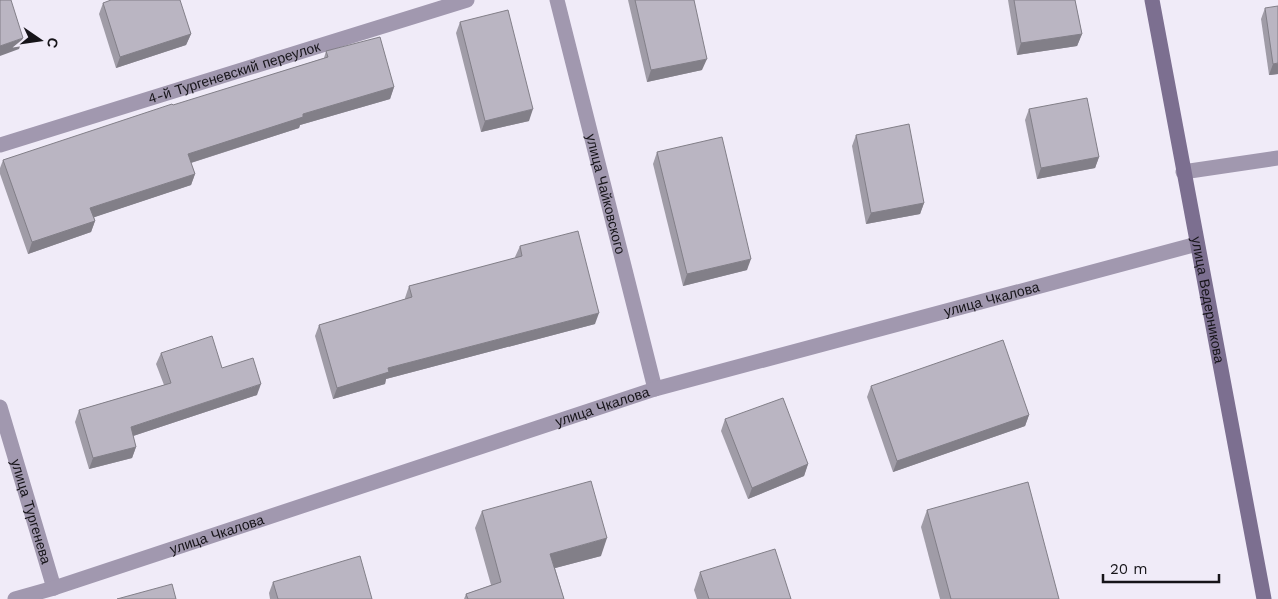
<svg xmlns="http://www.w3.org/2000/svg" width="1278" height="599" viewBox="0 0 1278 599" font-family="'Work Sans',sans-serif">
  <style>
    .lines { fill: none; stroke-linecap: round; stroke-linejoin: round }
    .street { stroke: #a198af; stroke-width: 15 }
    .secondary { stroke: #7c6f90; stroke-width: 15 }
    .wall { fill: #a09ca7 }
    .shaded-wall { fill: #827f88 }
    .building { fill: #bab5c2; stroke: #827f88 }
    .labels { text-anchor: middle; dominant-baseline: central; stroke-width: 4.5; stroke-linejoin: round; paint-order: stroke }
    .street-label { font-size: 14px; fill: #161419; stroke: #f0ebf8 }
  </style>
  <rect width="100%" height="100%" fill="#f0ebf8"/>
  <g class="lines">
    <g class="street">
      <path id="s1" d="M557,0L655,389"/>
      <path id="s2" d="M0,145L467,0"/>
      <polyline points="1183,172 1278,158"/>
      <path id="s3" d="M0,407L54,588"/>
      <path id="s4" d="M15,599L54,588L655,389L1197,244"/>
    </g>
    <path class="secondary" id="s5" d="M1152,0L1264,599"/>
  </g>
  <g class="wall">
    <polygon points="628,0 694,0 702,70 647,82"/>
    <polygon points="1008,0 1075,0 1082,34 1077,46 1017,55"/>
    <polygon points="103,3 191,34 186,45 116,68 99,14"/>
    <polygon points="1265,8 1278,74 1269,75 1261,19"/>
    <polygon points="460,22 529,121 481,132 456,33"/>
    <polygon points="326,51 394,87 390,99 300,125 299,128 191,163 195,174 191,185 94,217 95,221 91,232 28,254 0,174 0,168 3,160 324,58"/>
    <polygon points="1029,109 1099,157 1095,168 1037,179 1025,120"/>
    <polygon points="856,135 924,203 920,214 866,224 852,146"/>
    <polygon points="657,152 747,270 683,286 653,164"/>
    <polygon points="520,246 595,324 386,379 385,384 333,399 315,336 319,325 405,299 405,298 409,286 516,258 515,257"/>
    <polygon points="161,353 222,368 257,395 133,436 136,447 132,458 89,469 75,422 79,410 164,385 156,364"/>
    <polygon points="871,386 1029,415 1025,426 893,472 867,397"/>
    <polygon points="725,419 808,464 804,476 748,499 721,431"/>
    <polygon points="927,510 1059,599 940,599 921,527"/>
    <polygon points="482,511 601,556 555,568 564,599 464,599 466,594 491,585 475,528"/>
    <polygon points="700,572 791,599 697,599 694,590"/>
    <polygon points="273,582 372,599 270,599 269,593"/>
  </g>
  <g class="shaded-wall">
    <polygon points="191,34 186,45 116,68 120,57"/>
    <polygon points="1082,34 1077,46 1017,55 1021,43"/>
    <polygon points="23,38 19,49 0,56 0,46"/>
    <polygon points="707,59 702,70 647,82 651,70"/>
    <polygon points="1278,63 1278,74 1269,75 1273,64"/>
    <polygon points="394,87 390,99 300,125 299,128 184,165 188,154 303,114"/>
    <polygon points="533,109 529,121 481,132 485,121"/>
    <polygon points="1099,157 1095,168 1037,179 1041,168"/>
    <polygon points="195,174 191,185 86,220 90,208"/>
    <polygon points="924,203 920,214 866,224 871,213"/>
    <polygon points="95,221 91,232 28,254 32,242"/>
    <polygon points="751,259 747,270 683,286 687,274"/>
    <polygon points="599,313 595,324 386,379 385,384 333,399 337,388 388,368"/>
    <polygon points="261,384 257,395 127,438 131,427"/>
    <polygon points="1029,415 1025,426 893,472 897,461"/>
    <polygon points="136,447 132,458 89,469 93,458"/>
    <polygon points="808,464 804,476 748,499 752,488"/>
    <polygon points="607,538 601,556 544,571 550,554"/>
  </g>
  <g class="building">
    <polygon points="0,0 11,0 23,38 0,46"/>
    <polygon points="111,0 180,0 191,34 120,57 103,3"/>
    <polygon points="635,0 694,0 707,59 651,70"/>
    <polygon points="1014,0 1075,0 1082,34 1021,43"/>
    <polygon points="1278,6 1278,63 1273,64 1265,8"/>
    <polygon points="508,10 533,109 485,121 460,22"/>
    <polygon points="380,37 394,87 303,114 303,117 188,154 195,174 90,208 95,221 32,242 3,160 172,104 173,105 328,57 326,51"/>
    <polygon points="1087,98 1099,157 1041,168 1029,109"/>
    <polygon points="909,124 924,203 871,213 856,135"/>
    <polygon points="722,137 751,259 687,274 657,152"/>
    <polygon points="578,231 599,313 388,368 389,372 337,388 319,325 412,297 409,286 522,256 520,246"/>
    <polygon points="212,336 222,368 253,358 261,384 131,427 136,447 93,458 79,410 171,383 161,353"/>
    <polygon points="1003,340 1029,415 897,461 871,386"/>
    <polygon points="783,398 808,464 752,488 725,419"/>
    <polygon points="591,481 607,538 550,554 564,599 468,599 466,594 501,582 482,511"/>
    <polygon points="1028,482 1059,599 951,599 927,510"/>
    <polygon points="775,549 791,599 709,599 700,572"/>
    <polygon points="360,556 372,599 278,599 273,582"/>
    <polygon points="172,584 176,599 117,599"/>
  </g>
  <g class="labels">
    <g class="street-label">
      <text stroke="none"><textPath href="#s2" startOffset="245">4-й Тургеневский переулок</textPath></text>
      <text stroke="none"><textPath href="#s1" startOffset="200">улица Чайковского</textPath></text>
      <text stroke="none"><textPath href="#s4" startOffset="1022">улица Чкалова</textPath></text>
      <text stroke="none"><textPath href="#s5" startOffset="305">улица Ведерникова</textPath></text>
      <text stroke="none"><textPath href="#s4" startOffset="618">улица Чкалова</textPath></text>
      <text stroke="none"><textPath href="#s3" startOffset="109">улица Тургенева</textPath></text>
      <text stroke="none"><textPath href="#s4" startOffset="212">улица Чкалова</textPath></text>
    </g>
  </g>
  <g transform="translate(40 40) rotate(103)" stroke="#f0ebf8" stroke-width="4" paint-order="stroke">
  <path d="M0-4L9 19L0 12L-9 19Z" fill="#161419"/>
  <text y="-8" font-size="14" font-weight="bold" text-anchor="middle" fill="#161419">С</text>
  </g>
  <path d="M1103 574v8h116v-8" fill="none" stroke="#161419" stroke-width="2.5"/>
  <text x="1110" y="574" font-size="15" fill="#161419" stroke="#f0ebf8" stroke-width="4" paint-order="stroke">20 m</text>
</svg>
